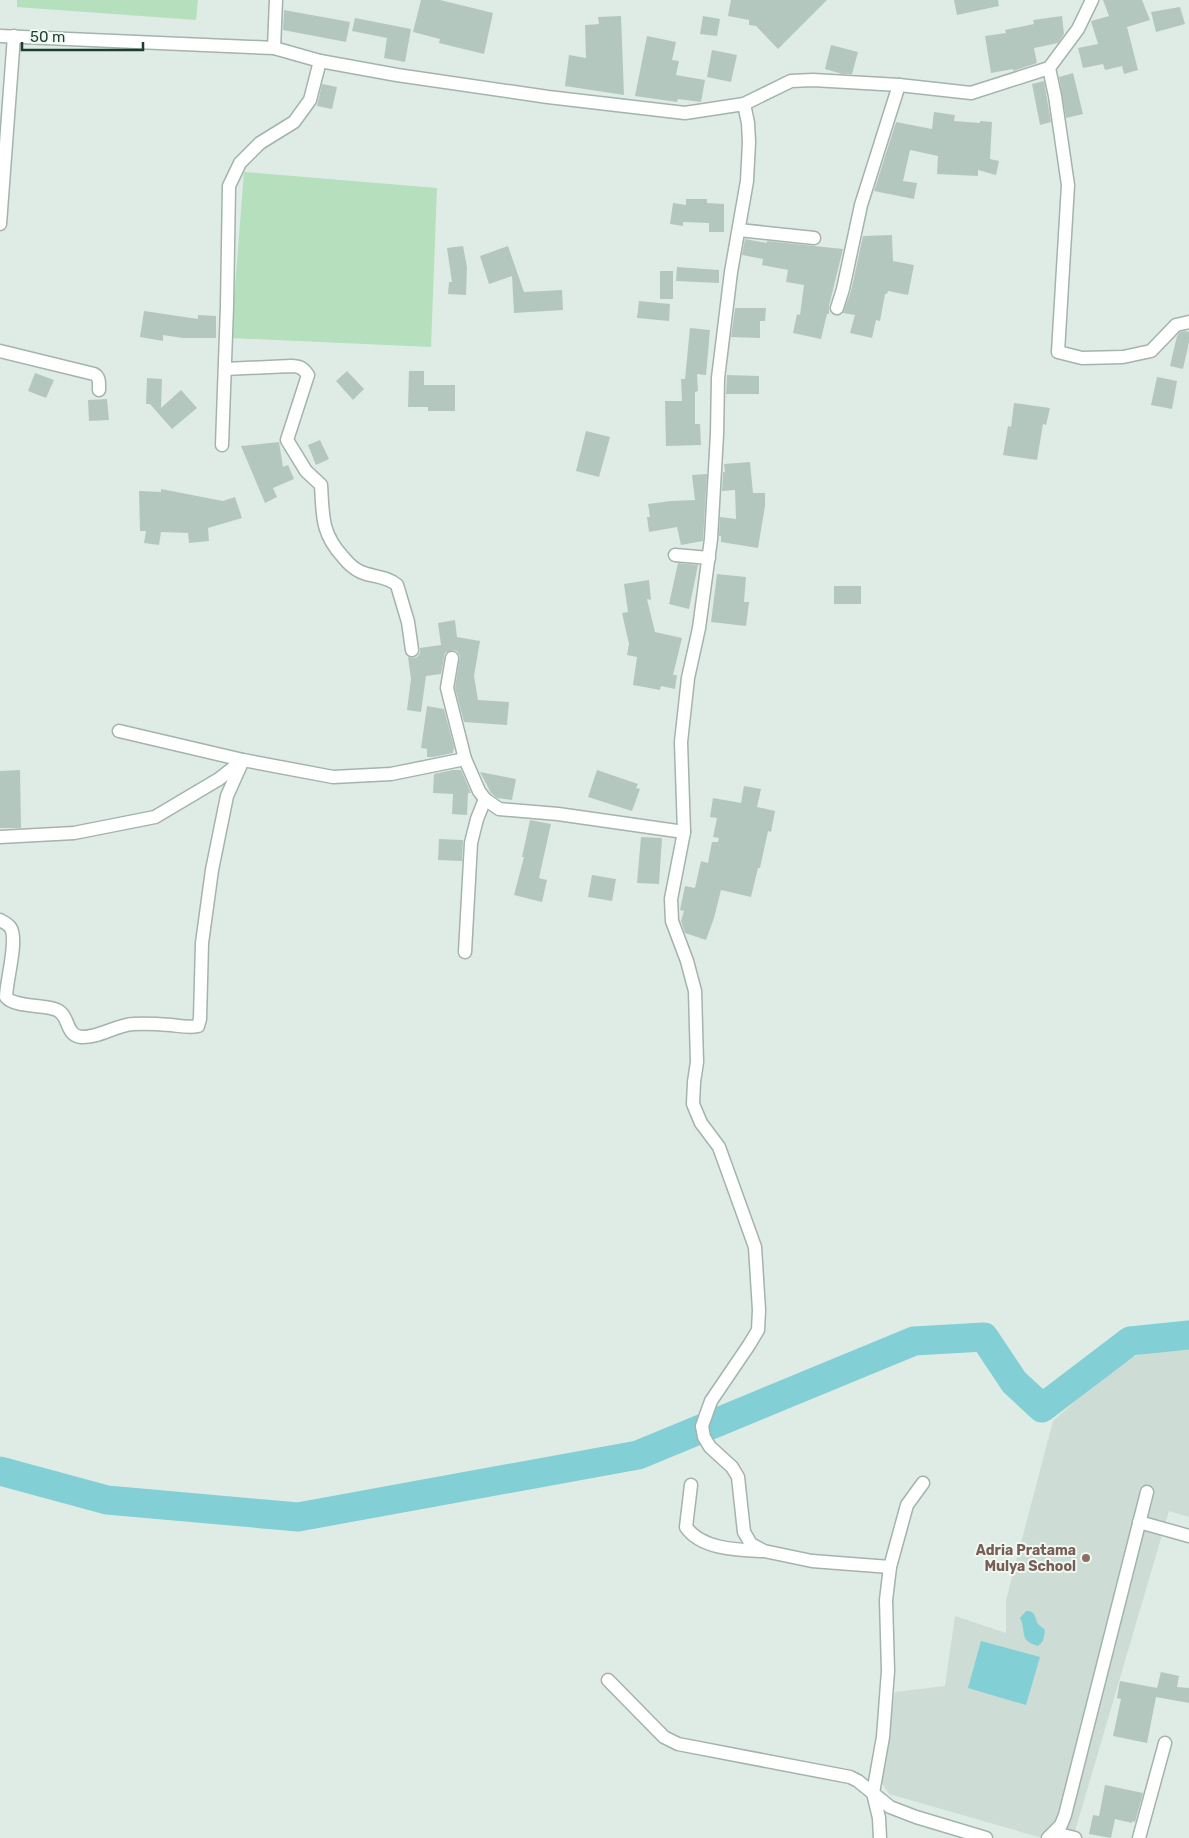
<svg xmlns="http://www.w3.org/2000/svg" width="1189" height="1838" viewBox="0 0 1189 1838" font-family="Rubik,sans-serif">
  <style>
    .built { fill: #cddcd4 }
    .green { fill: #b6dfbe }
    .water { fill: #82cfd6 }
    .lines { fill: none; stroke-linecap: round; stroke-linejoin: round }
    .river { stroke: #82cfd6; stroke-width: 29 }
    .building { fill: #b4c7be }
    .street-casing { stroke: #a2b4ac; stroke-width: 15 }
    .street { stroke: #fff; stroke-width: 12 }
    .education-dot { fill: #8d6e63; stroke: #f0f8f3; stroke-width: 2 }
    .labels { text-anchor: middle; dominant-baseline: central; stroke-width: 4; stroke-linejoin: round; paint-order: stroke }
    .education-label { font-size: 14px; font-weight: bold; fill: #785e54; stroke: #f0f8f3; text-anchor: end }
  </style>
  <rect width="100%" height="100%" fill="#dfece5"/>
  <polygon class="built" points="1189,1344 1189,1517 1169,1511 1073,1838 1042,1838 889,1794 879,1779 895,1692 945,1686 955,1616 1006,1633 1006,1600 1053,1421 1117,1364 1162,1345"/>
  <g class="green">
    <polygon points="17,0 198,0 196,20 17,7"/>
    <polygon points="244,172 437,188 431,347 231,338"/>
  </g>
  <g class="water">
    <path d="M1026,1611C1037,1611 1034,1619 1039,1625C1041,1627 1044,1628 1045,1631L1043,1641L1038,1646C1018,1640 1027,1632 1020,1618Z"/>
    <polygon points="981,1641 1040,1657 1026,1705 968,1688"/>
  </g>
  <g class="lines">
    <polyline class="river" points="0,1471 107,1500 298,1517 638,1455 914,1341 984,1337 1014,1382 1042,1408 1130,1341 1189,1335"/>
  </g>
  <g class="building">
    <polygon points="421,0 440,0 493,13 484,54 439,43 440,39 413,32"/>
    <polygon points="731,0 827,0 778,49 756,26 749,25 749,20 728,16"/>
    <polygon points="954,0 998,0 999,6 957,15"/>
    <polygon points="1103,0 1142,0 1150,20 1127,27 1138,70 1124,74 1122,66 1105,70 1103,64 1083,68 1078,48 1098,44 1091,21 1109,16"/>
    <polygon points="1180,7 1185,24 1156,32 1151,12"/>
    <polygon points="284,10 350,22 346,42 283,30"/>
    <polygon points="621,16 624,95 565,86 569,55 586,58 585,25 599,24 598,17"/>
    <polygon points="703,16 720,19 717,36 700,34"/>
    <polygon points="1062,16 1064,34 1058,43 1034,48 1037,63 1013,71 1013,69 991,73 985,36 1006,33 1005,30 1034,24 1033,20"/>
    <polygon points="355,18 411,29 405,62 384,58 387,38 352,31"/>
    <polygon points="647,36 676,42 672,60 679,61 676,75 705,80 701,102 678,99 677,102 635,96"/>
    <polygon points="831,45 858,52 852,74 842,74 825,69"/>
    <polygon points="712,50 737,55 731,82 707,77"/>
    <polygon points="1073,73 1083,114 1066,118 1059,77"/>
    <polygon points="1044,81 1051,122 1040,125 1032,84"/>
    <polygon points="322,84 337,87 332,109 317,106"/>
    <polygon points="934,112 955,115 954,121 980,123 980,121 992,122 990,159 999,161 996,175 978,170 978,176 937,174 938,156 910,150 903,181 917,183 914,199 874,191 896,122 932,129"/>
    <polygon points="686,199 707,199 707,203 724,204 724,232 709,232 709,223 683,222 683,226 670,224 673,203 686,205"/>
    <polygon points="892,235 893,261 914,265 908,295 888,291 887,294 885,294 880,321 876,320 872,338 850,333 855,315 843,313 851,291 863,236"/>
    <polygon points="745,239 767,243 767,241 843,249 829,306 829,314 827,314 821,339 793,333 797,314 800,315 804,285 786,282 788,270 762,265 763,259 742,255"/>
    <polygon points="463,246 467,267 466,295 448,294 449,282 452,282 447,248"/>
    <polygon points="508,246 524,292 562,290 563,310 514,313 512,276 489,284 480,256"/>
    <polygon points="677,267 719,270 719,283 676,281"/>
    <rect x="660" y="271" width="13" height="28"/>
    <polygon points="639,301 670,304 669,321 637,318"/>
    <polygon points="735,308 766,308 765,321 760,321 760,338 731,337"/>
    <polygon points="144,311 198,319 198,315 216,316 216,338 183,338 163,335 163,341 140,337"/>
    <polygon points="690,328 710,330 706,375 697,374 698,391 695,392 695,424 700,424 701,445 666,446 665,401 682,401 681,379 685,379"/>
    <polygon points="1186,331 1189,332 1189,342 1183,369 1170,366 1177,336 1180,332"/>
    <polygon points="347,371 364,389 353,400 336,381"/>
    <polygon points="409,371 424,371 424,385 455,385 455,411 428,411 428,407 408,407"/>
    <polygon points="35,373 54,380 46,398 28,391"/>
    <polygon points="727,375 759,376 759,394 726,394"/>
    <polygon points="1157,377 1177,381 1172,409 1151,405"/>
    <polygon points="147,378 162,379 161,408 181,390 197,408 172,429 150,404 146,404"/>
    <polygon points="107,399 109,420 89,421 88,400"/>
    <polygon points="1014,403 1050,408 1046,425 1043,424 1037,460 1003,455 1008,426 1011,427"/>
    <polygon points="586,431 610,437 599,477 576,471"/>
    <polygon points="320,440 329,459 316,465 308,445"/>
    <polygon points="279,442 283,467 288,465 294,479 273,488 277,497 265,503 241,446"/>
    <polygon points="750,462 753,493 765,493 765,506 758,548 721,542 721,536 719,536 720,517 736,519 735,490 722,491 723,472 725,472 724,464"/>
    <polygon points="707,474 703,541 681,545 677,527 649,532 647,517 650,517 648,504 671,501 695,500 692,475"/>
    <polygon points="161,489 223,501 235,497 242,518 208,528 209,541 189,543 188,533 161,532 159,545 144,543 146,531 140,531 139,491 161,492"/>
    <polygon points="678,563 698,565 689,609 669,604"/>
    <polygon points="717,574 746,577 744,602 749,602 746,626 711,622"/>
    <polygon points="649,580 651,600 647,599 655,632 682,638 673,675 677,675 675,689 661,686 660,690 633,685 637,657 627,655 629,644 622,613 628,612 624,584"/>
    <rect x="834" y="586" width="27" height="18"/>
    <polygon points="455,620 457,637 480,641 474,676 478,700 509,702 507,725 464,722 455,688 460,656 457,651 453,650 445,653 441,674 426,676 421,712 407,710 411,679 408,657 413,658 417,657 420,653 420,648 441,645 438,623"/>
    <polygon points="427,706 444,709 454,747 453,753 433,757 427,757 427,749 421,748"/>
    <polygon points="20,770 21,828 0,828 0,771"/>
    <polygon points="453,770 461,770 471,793 468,793 467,815 452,814 453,794 433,793 434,774"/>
    <polygon points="597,770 638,784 636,788 640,789 632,811 588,797"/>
    <polygon points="480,772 516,779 512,800 497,798 491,793"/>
    <polygon points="744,786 761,789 757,807 775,811 771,832 768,831 760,868 758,868 751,897 721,890 714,918 706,940 685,933 681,921 684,911 680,910 685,886 695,888 701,861 708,863 712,842 718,842 719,838 713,837 717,818 710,817 713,798 741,803"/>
    <polygon points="530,820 551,824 539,878 547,880 542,902 514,895 524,857 522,857"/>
    <polygon points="641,837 662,838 659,884 637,883"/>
    <polygon points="439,839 463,840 462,861 438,860"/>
    <polygon points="592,875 616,879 612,901 588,897"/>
    <polygon points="1161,1672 1179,1676 1177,1687 1189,1688 1189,1703 1156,1697 1147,1743 1113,1736 1121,1699 1117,1698 1120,1681 1157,1688"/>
    <polygon points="1105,1785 1143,1793 1135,1822 1132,1821 1132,1823 1115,1819 1111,1838 1089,1834 1093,1815 1099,1816"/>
  </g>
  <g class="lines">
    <defs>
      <g id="street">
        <polyline points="0,36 274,48 320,61 397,75 548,97 685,113 744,104 791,81 813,80 899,85 971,93 1049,68 1078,29 1092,0"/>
        <polyline points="274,48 276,0"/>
        <polyline points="1049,68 1055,96 1068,185 1058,352 1082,358 1123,357 1151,351 1176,325 1189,322"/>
        <polyline points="744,104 748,123 749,142 747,181 731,272 718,378 717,434 711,539 699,628 688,678 681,742 684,832 671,899 672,921 687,961 695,991 697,1062 694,1082 693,1104 701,1123 719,1147 755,1247 759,1310 758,1330 749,1345 711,1401 702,1426 704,1437 710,1447 732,1467 738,1477 744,1532 751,1544 764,1551 812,1561 890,1567"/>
        <polyline points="0,224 14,36"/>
        <polyline points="739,230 814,238"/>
        <polyline points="837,308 843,289 861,205 899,85"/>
        <path d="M0,351L94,374C100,377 99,383 99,390"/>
        <path d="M225,369L291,366C300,366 303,368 308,375L287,440L306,471L321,485C323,516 321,533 343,557C347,562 354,569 361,572C372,577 387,576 397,585L408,622L412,650"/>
        <polyline points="222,445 227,306 229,186 240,163 260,143 294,122 310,100 320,61"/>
        <polyline points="675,555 709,558"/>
        <polyline points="452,658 447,688 465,759 479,791 485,799 499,809 558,814 684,832"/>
        <polyline points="0,837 74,833 155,817 219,779 243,760 119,731"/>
        <path d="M0,920C3,922 8,924 10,927C19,938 6,981 6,997C15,1008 45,1004 57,1010C70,1016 65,1035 81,1037C99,1038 116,1025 133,1024C145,1023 159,1024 171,1025C180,1026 189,1028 198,1026L200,1019L202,943L212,870L227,796L243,760L333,777L391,774L465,759"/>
        <polyline points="465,952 471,843 477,819 485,799"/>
        <path d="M691,1485L686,1527C701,1549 737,1550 762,1551"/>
        <polyline points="1139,1522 1189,1536"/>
        <polyline points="608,1680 664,1737 678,1744 850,1777 858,1781 890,1807 916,1817 986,1838"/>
        <polyline points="1055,1833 1075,1838"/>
        <polyline points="880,1838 879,1818 873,1793 883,1737 888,1671 886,1600 890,1567 907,1505 923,1483"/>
        <polyline points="1048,1838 1061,1825 1065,1815 1147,1492"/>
        <polyline points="1139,1838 1165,1743"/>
      </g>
    </defs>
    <use href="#street" class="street-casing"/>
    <use href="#street" class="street"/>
  </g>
  <circle class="education-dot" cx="1086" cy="1558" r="5"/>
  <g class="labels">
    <g class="education-label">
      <text x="1076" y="1550">Adria Pratama<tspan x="1076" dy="16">Mulya School</tspan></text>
    </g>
  </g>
  <path d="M22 42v8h121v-8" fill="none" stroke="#1f3d33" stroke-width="2.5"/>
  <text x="30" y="42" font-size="15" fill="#1f3d33" stroke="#f0f8f3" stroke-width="4" paint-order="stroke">50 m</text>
</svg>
